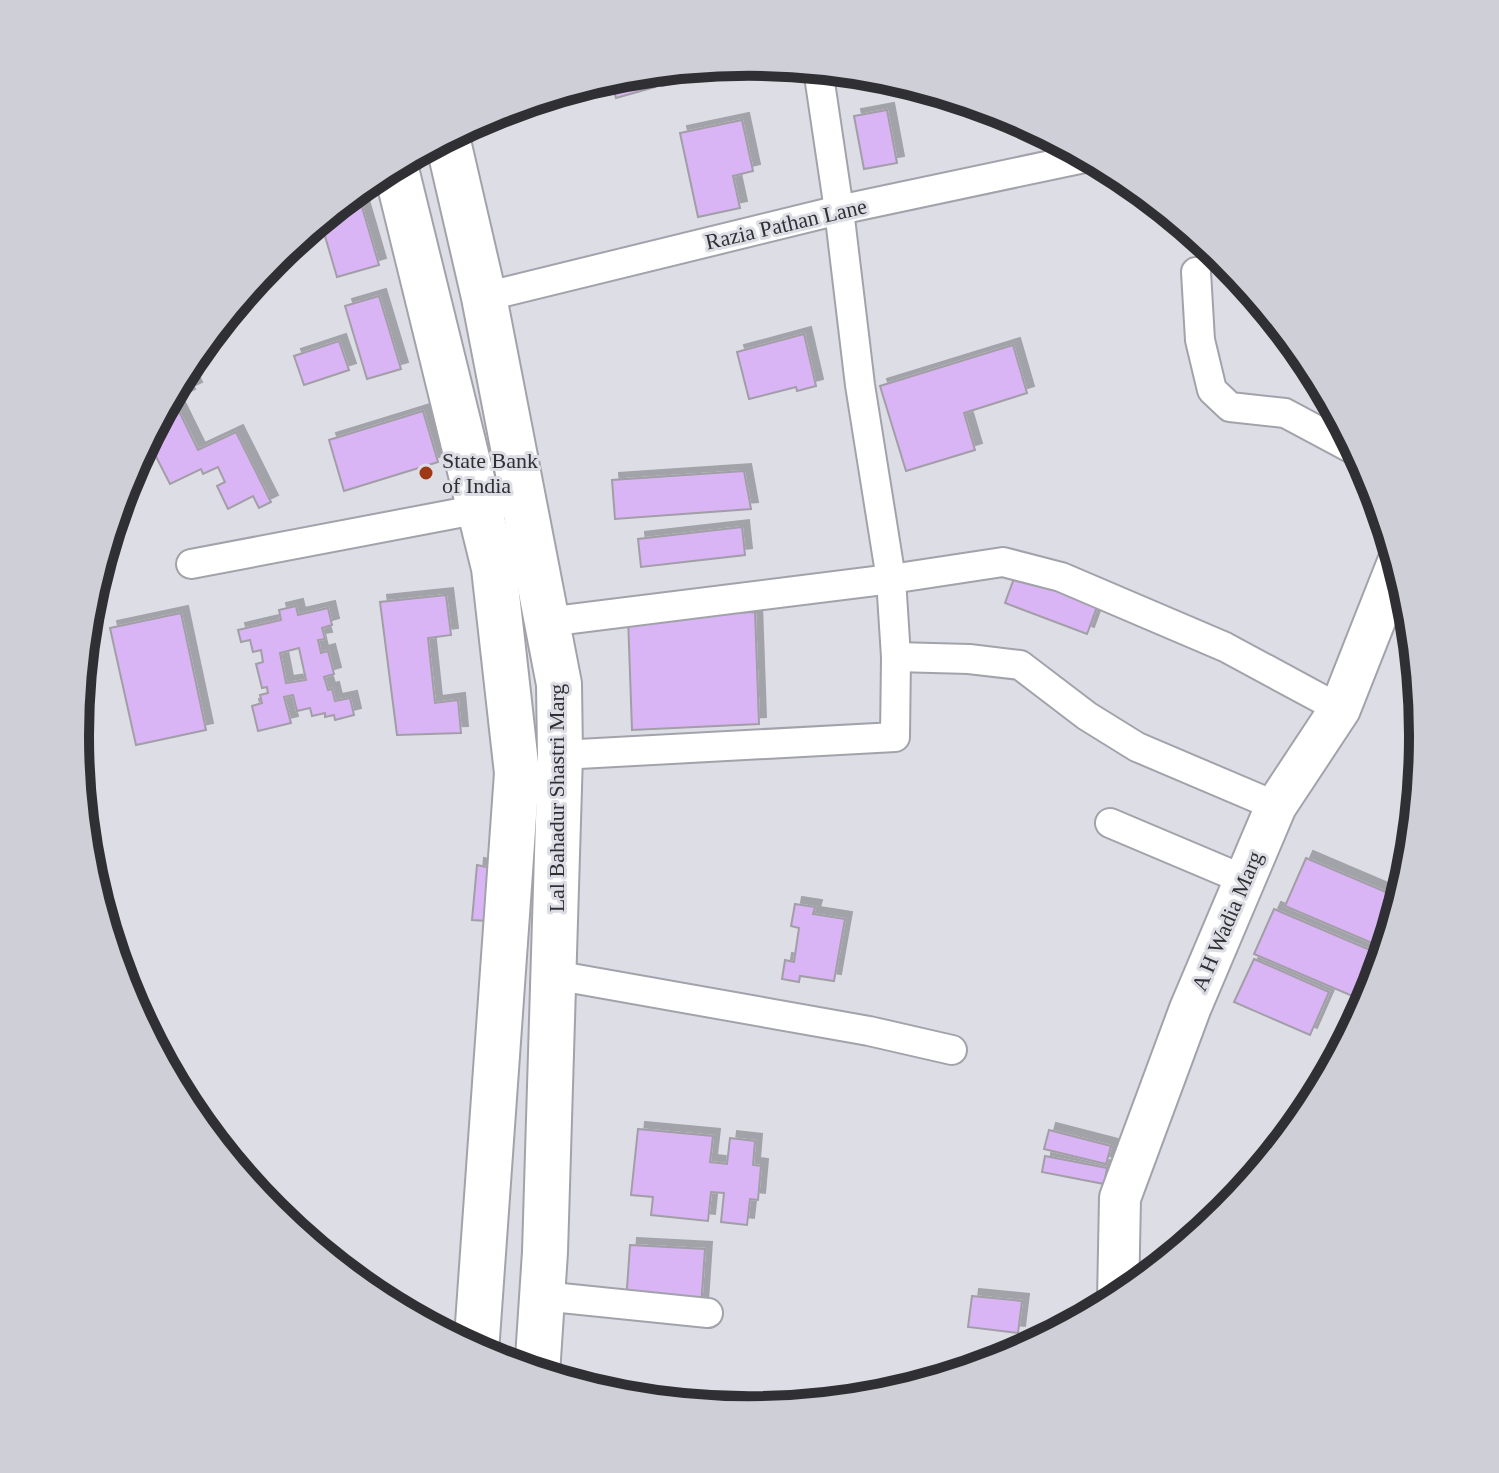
<svg xmlns="http://www.w3.org/2000/svg" width="1499" height="1473" viewBox="0 0 1499 1473" font-family="'Times New Roman',serif">
  <style>
    .building { fill: #dab5f6; stroke: #a29ea6; stroke-width: 2; fill-rule: evenodd; filter: url(#shadow) }
    .lines { fill: none; stroke-linecap: round; stroke-linejoin: round }
    .street-casing { stroke: #a2a2aa; stroke-width: 32 }
    .secondary-casing { stroke: #a2a2aa; stroke-width: 44 }
    .primary-casing { stroke: #a2a2aa; stroke-width: 48 }
    .street { stroke: #fff; stroke-width: 28 }
    .secondary { stroke: #fff; stroke-width: 40 }
    .primary { stroke: #fff; stroke-width: 44 }
    .poi-dot { fill: #9f3815; stroke: #dddde6; stroke-width: 3 }
    .labels { text-anchor: middle; dominant-baseline: central; stroke-width: 6; stroke-linejoin: round; paint-order: stroke }
    .street-label { font-size: 22px; fill: #303034; stroke: #dddde6 }
    .poi-label { font-size: 22px; fill: #303034; stroke: #dddde6; text-anchor: start }
    .rim { fill: none; stroke: #303034; stroke-width: 10 }
  </style>
  <defs>
    <filter id="shadow"><feDropShadow dx="7" dy="-7" stdDeviation="0" flood-color="#0004"/></filter>
  </defs>
  <rect width="100%" height="100%" fill="#dddde6"/>
  <g class="building">
    <polygon points="731,64 732,70 662,86 659,71"/>
    <polygon points="650,72 655,87 616,98 610,78"/>
    <polygon points="887,110 897,163 864,169 854,116"/>
    <polygon points="742,120 753,171 733,176 740,208 698,217 680,133"/>
    <polygon points="357,190 379,265 337,277 322,226 310,229"/>
    <polygon points="379,296 401,369 367,379 345,306"/>
    <polygon points="804,334 816,386 797,391 796,387 749,399 737,352"/>
    <polygon points="339,341 349,370 304,385 294,356"/>
    <polygon points="1013,345 1027,393 964,413 975,450 906,471 880,386"/>
    <polygon points="185,368 195,389 173,399 198,450 236,432 271,502 259,508 253,496 228,509 217,486 225,482 218,467 203,474 201,469 170,484 147,439"/>
    <polygon points="1332,402 1348,432 1324,423"/>
    <polygon points="423,411 438,462 344,491 329,440"/>
    <polygon points="744,471 751,509 615,519 612,480"/>
    <polygon points="742,527 745,555 641,567 638,539"/>
    <polygon points="1016,573 1098,604 1087,634 1005,603"/>
    <polygon points="446,595 451,635 428,638 435,703 458,700 461,733 397,735 380,602"/>
    <path d="M296,606L298,615L328,608L332,625L322,628L325,639L318,640L321,653L328,651L334,674L324,677L328,690L332,689L335,701L350,698L354,715L335,720L334,715L325,717V713L312,716L310,708L297,711L293,695L284,697L291,723L258,731L252,706L262,703L260,695L268,693L267,687L262,688L256,664L263,662L261,650L253,652L250,640L241,642L238,630L281,620L279,610ZM299,648L306,680L286,683L280,653Z"/>
    <polygon points="755,612 759,724 632,730 628,617"/>
    <polygon points="181,613 206,730 136,745 110,628"/>
    <polygon points="1306,858 1400,898 1379,946 1285,906"/>
    <polygon points="477,865 506,871 502,922 472,920"/>
    <polygon points="795,904 815,907 813,914 845,919 834,981 800,976 799,982 782,979 785,960 794,962 799,928 791,926"/>
    <polygon points="1274,909 1377,953 1357,998 1254,954"/>
    <polygon points="1254,959 1329,992 1310,1035 1234,1002"/>
    <polygon points="638,1129 713,1136 710,1162 727,1164 730,1138 755,1141 753,1165 761,1166 758,1200 750,1199 747,1225 721,1222 724,1193 711,1192 708,1221 651,1215 653,1197 631,1195"/>
    <polygon points="1049,1130 1111,1146 1106,1164 1044,1149"/>
    <polygon points="1045,1156 1107,1168 1104,1184 1042,1172"/>
    <polygon points="630,1245 705,1249 701,1308 626,1303"/>
    <polygon points="972,1296 1022,1301 1018,1333 968,1327"/>
  </g>
  <g class="lines">
    <defs>
      <g id="street">
        <polyline points="1196,272 1200,340 1212,390 1230,407 1285,413 1358,452"/>
        <polyline points="484,297 839,210 1089,157"/>
        <polyline points="191,564 480,509 523,498"/>
        <polyline points="547,622 891,579 1003,562 1061,577 1225,647 1340,709"/>
        <polyline points="896,657 969,659 1020,665 1087,716 1137,747 1276,806"/>
        <polyline points="560,755 895,737 896,657 891,579 860,385 839,210 818,69"/>
        <polyline points="1110,823 1245,880"/>
        <polyline points="554,975 869,1031 952,1050"/>
        <polyline points="542,1296 708,1313"/>
      </g>
      <polyline id="secondary" points="1118,1301 1120,1198 1190,1009 1276,806 1340,709 1398,562"/>
      <g id="primary">
        <polyline points="447,137 484,297 559,684 560,755 545,1252 537,1374"/>
        <polyline points="395,165 494,568 517,773 476,1352"/>
      </g>
    </defs>
    <use href="#street" class="street-casing"/>
    <use href="#secondary" class="secondary-casing"/>
    <use href="#primary" class="primary-casing"/>
    <use href="#street" class="street"/>
    <use href="#secondary" class="secondary"/>
    <use href="#primary" class="primary"/>
  </g>
  <circle class="poi-dot" cx="426" cy="473" r="8"/>
  <g class="labels">
    <g class="street-label">
      <text transform="translate(786 224) rotate(-13)">Razia Pathan Lane</text>
      <text transform="translate(556 798) rotate(-90)">Lal Bahadur Shastri Marg</text>
      <text transform="translate(1227 921) rotate(-67)">A H Wadia Marg</text>
    </g>
    <g class="poi-label">
      <text x="442" y="460">State Bank<tspan x="442" dy="25">of India</tspan></text>
    </g>
  </g>
  <path d="M0 0H1499V1473H0ZM89 736a660 660 0 1 1 1320 0a660 660 0 1 1-1320 0Z" fill="#cfcfd8" fill-rule="evenodd"/>
  <path class="rim" d="M89 736a660 660 0 1 1 1320 0a660 660 0 1 1-1320 0Z"/>
</svg>
